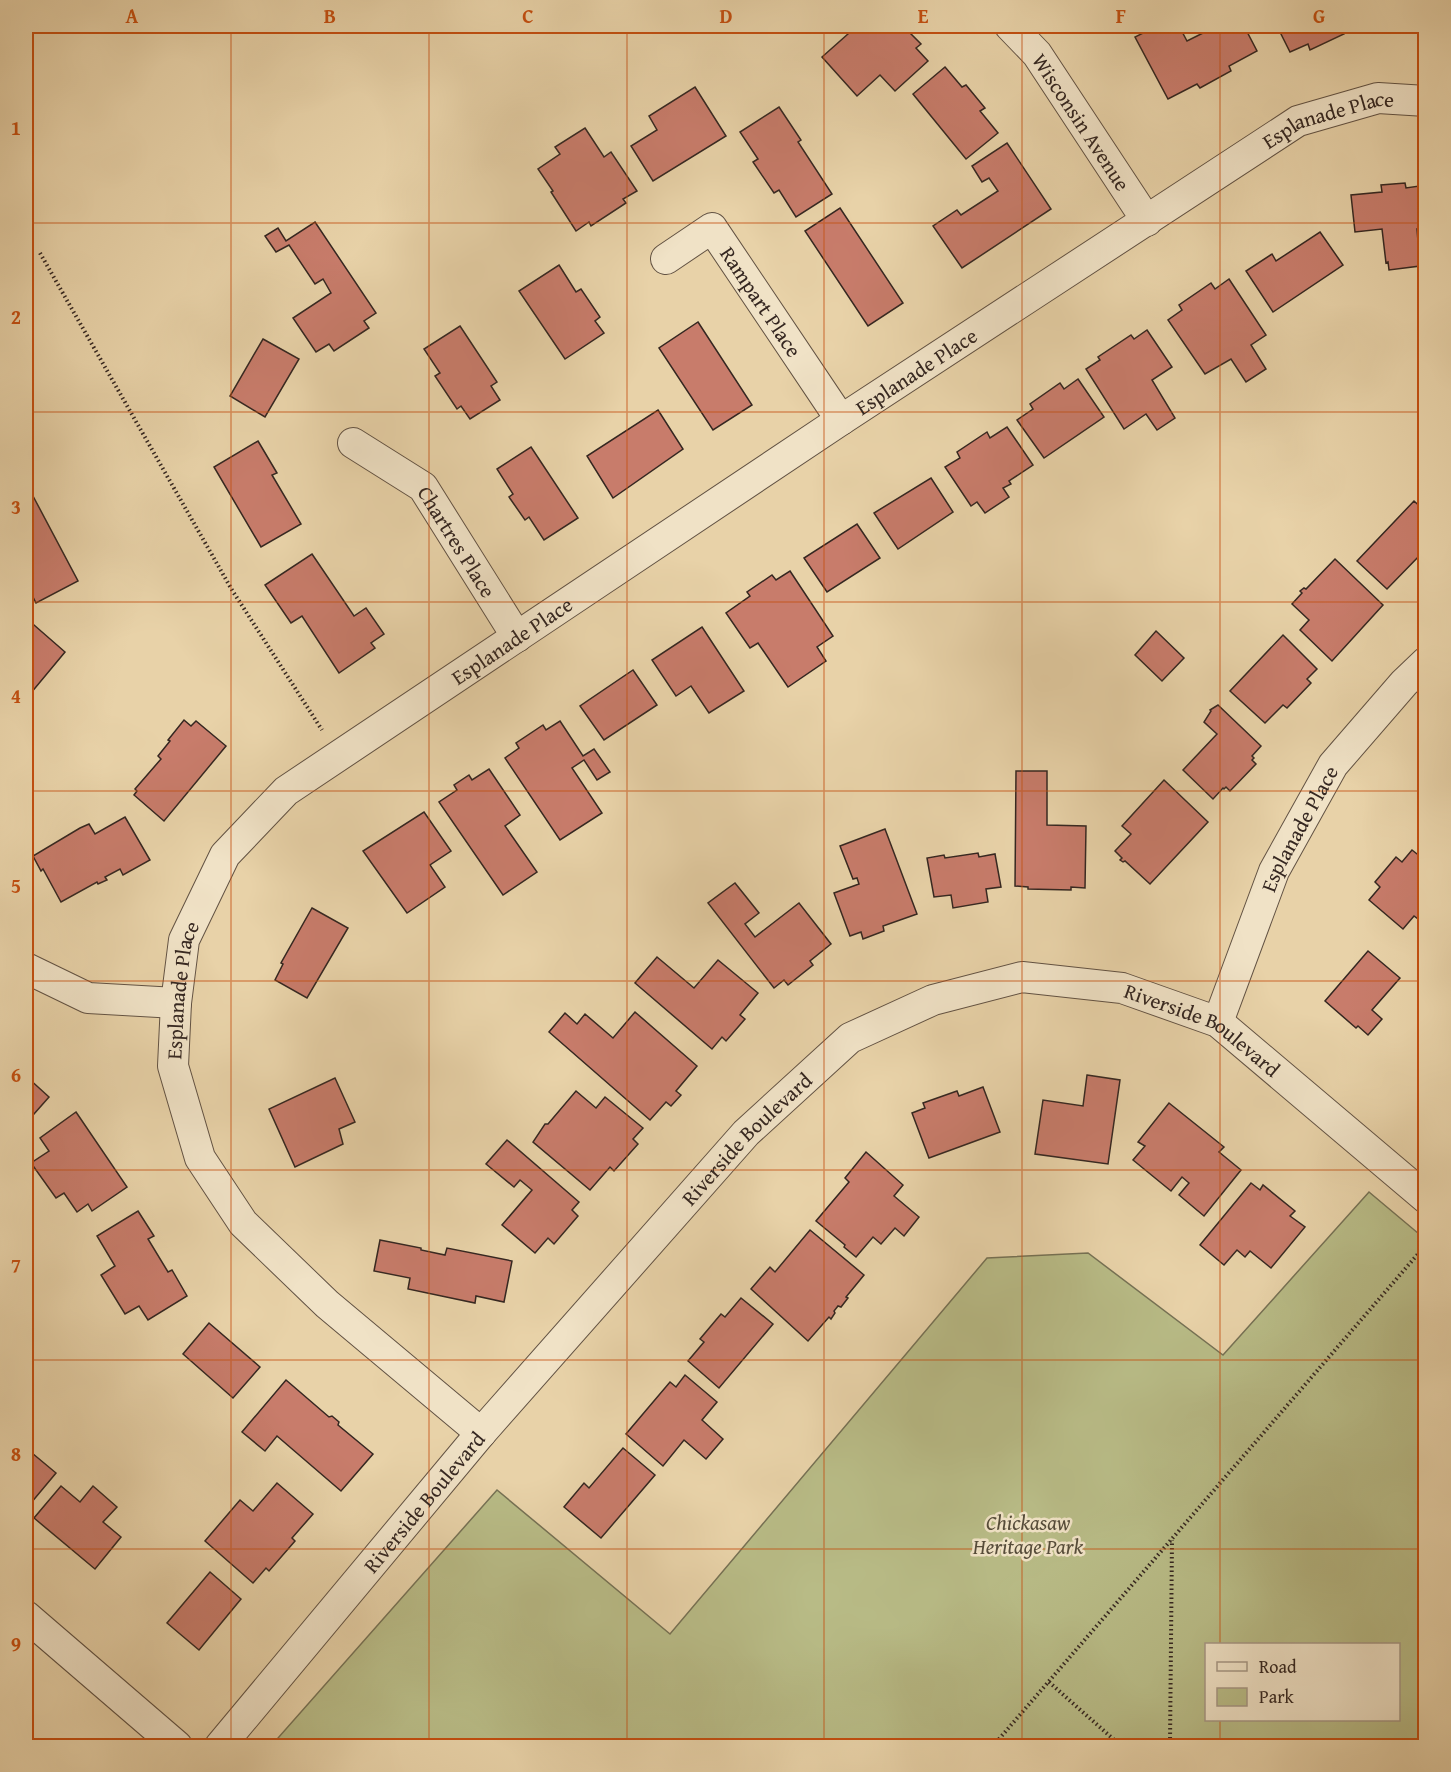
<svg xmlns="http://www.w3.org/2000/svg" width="1451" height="1772" viewBox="0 0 1451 1772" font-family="'Gentium Book Plus',serif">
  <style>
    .green { fill: #b8bb86; stroke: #767154; stroke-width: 1.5; fill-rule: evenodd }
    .building { fill: #c87c6b; stroke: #352721; stroke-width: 1.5 }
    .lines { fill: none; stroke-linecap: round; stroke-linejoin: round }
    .street-casing { stroke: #625243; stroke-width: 32 }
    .path { stroke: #352721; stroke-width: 4; stroke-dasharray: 1.5 3; stroke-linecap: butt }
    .street { stroke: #f0e2c6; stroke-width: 30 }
    .grid { fill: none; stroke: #c44f10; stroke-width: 1.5; stroke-opacity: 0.55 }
    .labels { text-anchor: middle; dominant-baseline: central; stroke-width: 5; stroke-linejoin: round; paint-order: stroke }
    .street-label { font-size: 21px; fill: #352721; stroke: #f0e2c6 }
    .park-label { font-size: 21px; font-style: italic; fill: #564c3a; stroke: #f0e2c6 }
    .neatline { fill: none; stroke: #c44f10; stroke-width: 2 }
    .grid-label { font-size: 20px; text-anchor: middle; font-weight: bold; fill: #c44f10 }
  </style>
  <rect width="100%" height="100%" fill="#e8d2a8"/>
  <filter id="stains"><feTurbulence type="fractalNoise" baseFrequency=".00333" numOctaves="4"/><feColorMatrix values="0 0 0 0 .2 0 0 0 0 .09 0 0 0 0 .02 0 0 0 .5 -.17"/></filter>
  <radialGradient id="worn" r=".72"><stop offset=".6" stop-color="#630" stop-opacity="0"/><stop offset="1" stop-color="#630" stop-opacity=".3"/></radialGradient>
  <path class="green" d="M1369,1192L1425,1239V1746H277L278,1738L497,1490L670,1634L987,1258L1088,1253L1223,1355ZM1206,1644H1398V1720H1206Z"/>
  <g class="building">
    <polygon points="857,26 903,26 921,44 916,48 928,61 895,91 880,75 857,96 822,57"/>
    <polygon points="1157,26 1179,26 1187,41 1209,30 1208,27 1211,26 1244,26 1257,51 1229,66 1231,71 1200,88 1197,84 1168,99 1135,37"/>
    <polygon points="1277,26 1347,26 1341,28 1344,34 1310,50 1308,44 1290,52"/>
    <polygon points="945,67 962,87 966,85 985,108 980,111 998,133 966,159 913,94"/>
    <polygon points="695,87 726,136 653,181 631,146 657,130 649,116"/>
    <polygon points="779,107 801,140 798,142 832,194 796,217 779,190 774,193 753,162 758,159 740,132"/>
    <polygon points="585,128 604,157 611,152 637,191 623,199 626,203 591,226 589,222 576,231 551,192 553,191 538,169 560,154 555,147"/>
    <polygon points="1007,143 1051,209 962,268 933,226 957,210 961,215 998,191 989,178 982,182 972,166"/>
    <polygon points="1405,183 1406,188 1426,185 1426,228 1417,229 1420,266 1389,270 1388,262 1386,263 1382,229 1355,232 1351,195 1382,192 1381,185"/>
    <polygon points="840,208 903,303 868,326 805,231"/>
    <polygon points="315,222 376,313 364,321 369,328 334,351 329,344 316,352 293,318 331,293 323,279 315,284 289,245 276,252 265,236 278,228 286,241"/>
    <polygon points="1320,232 1343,265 1273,312 1246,271 1272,254 1276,261"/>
    <polygon points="559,265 576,292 581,289 600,317 595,321 604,333 565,359 519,291"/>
    <polygon points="1229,279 1266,335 1251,345 1266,369 1246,382 1231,359 1205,374 1168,320 1182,310 1179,305 1211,283 1215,289"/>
    <polygon points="698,322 752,405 713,430 659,348"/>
    <polygon points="460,326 497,382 491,386 500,400 470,419 461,406 457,409 435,376 440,373 424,349"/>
    <polygon points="1147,330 1172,367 1152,380 1175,418 1157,430 1146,414 1124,429 1086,369 1100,360 1098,357 1131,335 1134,339"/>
    <polygon points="263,339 299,359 265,417 230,396"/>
    <polygon points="1078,379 1104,417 1044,458 1017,420 1033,409 1030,404 1060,383 1064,389"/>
    <polygon points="658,410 683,449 613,498 587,456"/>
    <polygon points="1007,427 1033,465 1009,481 1011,484 1003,488 1009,497 985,513 977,502 971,506 945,467 960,458 957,452 987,432 990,438"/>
    <polygon points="258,441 277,473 272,475 301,524 261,547 214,467"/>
    <polygon points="531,447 578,518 544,540 529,517 525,520 509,497 513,494 497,469"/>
    <polygon points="931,478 953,512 898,549 874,513"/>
    <polygon points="33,496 78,581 36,603 26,583 26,576 29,574 26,569 26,499"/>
    <polygon points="1414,501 1426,512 1426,552 1424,551 1387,589 1357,561"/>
    <polygon points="857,524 880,558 827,592 804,558"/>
    <polygon points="312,554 354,616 366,608 384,634 371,643 375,648 339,673 302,616 291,623 265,585"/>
    <polygon points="1335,559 1383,605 1332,661 1300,630 1309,620 1292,604 1302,593 1300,591 1304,588 1306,589"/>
    <polygon points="790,571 833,636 817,647 826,661 788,687 758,643 750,648 726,613 750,596 747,592 772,575 776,580"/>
    <polygon points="26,618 65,652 26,699"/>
    <polygon points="702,627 744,691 709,713 691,686 676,696 652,660"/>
    <polygon points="1156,631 1184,658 1162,681 1135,655"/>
    <polygon points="1283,635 1317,669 1307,679 1311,683 1287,708 1283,705 1265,723 1230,691"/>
    <polygon points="633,670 657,705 604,740 580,706"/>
    <polygon points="1218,705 1261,746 1252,756 1254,758 1252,760 1256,764 1230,791 1226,787 1224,789 1223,788 1213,799 1183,770 1217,734 1204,722 1211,711 1210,710"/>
    <polygon points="184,720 191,726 196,721 226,746 164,821 134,795 137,791 135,789 161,759 158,756 170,741 168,740"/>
    <polygon points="560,721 583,756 594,749 610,772 597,780 584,760 572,768 602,813 560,840 505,758 519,748 516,743 543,725 546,730"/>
    <polygon points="489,769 520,815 505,826 537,872 503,895 439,802 457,790 454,785 469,775 472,780"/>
    <polygon points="1016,771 1047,771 1047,825 1086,826 1085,888 1071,887 1071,890 1028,889 1028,887 1015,886"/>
    <polygon points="1164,780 1208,822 1150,884 1125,861 1123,862 1120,860 1122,858 1115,851 1131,834 1122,826"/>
    <polygon points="424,812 451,851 430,865 445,887 407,913 363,851"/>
    <polygon points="125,817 150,860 123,875 120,869 105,877 107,880 98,884 97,882 61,902 43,869 41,871 33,856 80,828 89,824 95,834"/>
    <polygon points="885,829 917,914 883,926 884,931 863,939 861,932 850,936 834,893 859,884 857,878 853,879 840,846"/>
    <polygon points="1412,850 1426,861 1426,925 1414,916 1403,929 1369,900 1380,887 1375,882 1396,857 1402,862"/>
    <polygon points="978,853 979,857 995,854 1001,887 986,889 988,902 953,908 951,895 934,897 927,858 944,855 945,858"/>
    <polygon points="735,883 759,913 745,924 755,937 799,903 831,944 810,961 813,965 788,985 784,980 774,988 708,903"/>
    <polygon points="312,908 348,928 307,998 275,980 283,964 281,963"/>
    <polygon points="1368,951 1400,978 1372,1010 1382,1019 1368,1035 1358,1026 1356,1028 1325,1001"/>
    <polygon points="657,957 694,988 718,960 758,993 740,1015 745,1019 726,1041 722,1037 712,1049 635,983"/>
    <polygon points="635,1012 697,1066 676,1091 681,1095 671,1106 666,1102 650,1120 549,1032 565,1013 577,1024 585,1014 613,1038"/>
    <polygon points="26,1067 31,1072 27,1077 49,1097 26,1123"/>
    <polygon points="1087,1075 1120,1080 1108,1164 1035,1154 1043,1100 1083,1106"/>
    <polygon points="335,1078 355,1122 339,1129 343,1144 295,1167 269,1109"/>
    <polygon points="983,1087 1000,1132 929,1158 912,1113 925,1108 923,1103 957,1091 959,1096"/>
    <polygon points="576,1091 596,1108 605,1097 643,1128 633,1139 638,1144 614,1171 610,1167 590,1190 533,1142 545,1124 548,1124"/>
    <polygon points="1169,1103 1224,1147 1219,1152 1241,1170 1204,1216 1179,1195 1189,1183 1182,1177 1171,1191 1133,1160 1145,1146 1138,1142"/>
    <polygon points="76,1112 127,1187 92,1211 88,1204 77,1212 64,1193 56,1198 31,1163 49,1151 40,1138"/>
    <polygon points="507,1140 579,1202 572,1210 578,1216 554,1244 548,1238 535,1253 502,1225 532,1190 520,1180 514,1187 486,1164"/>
    <polygon points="866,1152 903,1185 894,1196 919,1217 904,1236 895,1228 881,1244 873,1237 856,1257 844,1247 845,1245 816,1221 849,1182 845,1178"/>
    <polygon points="1251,1183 1260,1190 1263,1185 1295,1211 1290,1216 1305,1227 1271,1268 1250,1251 1245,1257 1237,1250 1224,1265 1200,1245"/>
    <polygon points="138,1211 154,1236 148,1239 168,1272 172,1270 187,1296 148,1320 139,1306 125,1314 101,1275 115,1266 97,1236"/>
    <polygon points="810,1230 864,1275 846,1297 848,1298 841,1307 838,1306 834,1311 835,1313 831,1319 829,1317 808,1341 751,1289 770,1267 775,1272"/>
    <polygon points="380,1240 421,1248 421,1250 445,1255 447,1248 512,1261 504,1302 476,1296 475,1303 408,1289 410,1278 374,1271"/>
    <polygon points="741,1298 773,1324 719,1388 688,1361 704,1342 700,1339 721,1314 725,1317"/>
    <polygon points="209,1323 260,1367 233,1398 183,1354"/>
    <polygon points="685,1375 717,1402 702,1420 723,1439 706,1459 684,1440 663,1466 626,1434 670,1382 676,1387"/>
    <polygon points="286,1380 329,1417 332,1416 339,1422 338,1425 373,1454 341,1491 277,1436 265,1451 242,1432"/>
    <polygon points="26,1448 56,1473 26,1509"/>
    <polygon points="623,1448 655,1475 601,1538 564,1507 584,1483 589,1488"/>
    <polygon points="277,1483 313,1514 292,1538 295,1541 269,1571 266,1568 253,1583 205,1541 240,1500 253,1511"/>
    <polygon points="61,1486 80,1502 93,1486 117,1507 103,1522 121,1537 95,1569 34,1518"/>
    <polygon points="210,1572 241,1599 199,1650 167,1623"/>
  </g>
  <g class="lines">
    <defs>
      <g id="street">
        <path id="s1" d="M1010,26L1037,54L1147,221"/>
        <path id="s2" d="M666,259L712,228L841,420"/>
        <path id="s3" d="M353,443L423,487L517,637"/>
        <polyline points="26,968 88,998 176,1003"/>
        <path id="s4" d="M1218,1022L1274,871L1333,765L1404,683L1426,662"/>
        <path id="s5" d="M481,1433L327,1304L243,1223L200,1158L173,1066L176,1003L184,940L225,855L286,791L841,420L1298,121L1378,98L1426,101"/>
        <polyline points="26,1616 177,1746"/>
        <path id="s6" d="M220,1746L481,1433L746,1133L850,1038L933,1000L1022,977L1122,988L1218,1022L1426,1198"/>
      </g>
    </defs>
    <use href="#street" class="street-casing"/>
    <g class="path">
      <polyline points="40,253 232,590 322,730"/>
      <polyline points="1049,1682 1121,1746"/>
      <polyline points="1170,1743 1172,1540"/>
      <polyline points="993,1746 1424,1247"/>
      <polyline points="1167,1746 1170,1743 1174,1746"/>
    </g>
    <use href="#street" class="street"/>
  </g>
  <path class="grid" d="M231,26V1746M429,26V1746M627,26V1746M824,26V1746M1022,26V1746M1220,26V1644M26,223H1426M26,412H1426M26,602H1426M26,791H1426M26,981H1426M26,1170H1426M26,1360H1426M26,1549H1426M1220,1720V1746"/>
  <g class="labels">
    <g class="street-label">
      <text stroke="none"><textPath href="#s1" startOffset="120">Wisconsin Avenue</textPath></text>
      <text stroke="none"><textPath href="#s5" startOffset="2044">Esplanade Place</textPath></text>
      <text stroke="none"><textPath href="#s2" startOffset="144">Rampart Place</textPath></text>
      <text stroke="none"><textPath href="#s5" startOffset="1558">Esplanade Place</textPath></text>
      <text stroke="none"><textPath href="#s3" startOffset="147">Chartres Place</textPath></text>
      <text stroke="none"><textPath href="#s5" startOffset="1072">Esplanade Place</textPath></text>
      <text stroke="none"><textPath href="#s4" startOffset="210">Esplanade Place</textPath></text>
      <text stroke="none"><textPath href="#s5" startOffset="568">Esplanade Place</textPath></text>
      <text stroke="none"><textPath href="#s6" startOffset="1324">Riverside Boulevard</textPath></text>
      <text stroke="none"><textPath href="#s6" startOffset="804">Riverside Boulevard</textPath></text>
      <text stroke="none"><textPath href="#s6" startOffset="318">Riverside Boulevard</textPath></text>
    </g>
    <g class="park-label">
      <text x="1028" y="1522">Chickasaw<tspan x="1028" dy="24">Heritage Park</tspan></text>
    </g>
  </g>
  <rect width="1451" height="1772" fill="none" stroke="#e8d2a8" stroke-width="66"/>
  <rect x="1205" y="1643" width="195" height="78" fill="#f0e2c6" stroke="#a59784" stroke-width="1.5"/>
  <rect x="1217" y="1662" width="30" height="9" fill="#f0e2c6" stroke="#a59784" stroke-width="1.5"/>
  <text x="1259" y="1673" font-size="18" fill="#352721">Road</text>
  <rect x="1217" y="1688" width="30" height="18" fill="#b8bb86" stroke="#a59784" stroke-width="1.5"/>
  <text x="1259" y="1703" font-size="18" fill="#352721">Park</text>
  <rect x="33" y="33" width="1385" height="1706" class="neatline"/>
  <g class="grid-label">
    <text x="132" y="23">A</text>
    <text x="330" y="23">B</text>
    <text x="528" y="23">C</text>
    <text x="726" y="23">D</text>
    <text x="923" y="23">E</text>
    <text x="1121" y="23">F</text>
    <text x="1319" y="23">G</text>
    <text x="16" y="135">1</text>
    <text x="16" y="324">2</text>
    <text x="16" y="514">3</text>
    <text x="16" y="703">4</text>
    <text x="16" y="893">5</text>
    <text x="16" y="1082">6</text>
    <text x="16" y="1272">7</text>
    <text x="16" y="1461">8</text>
    <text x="16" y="1651">9</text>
  </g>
  <rect width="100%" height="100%" filter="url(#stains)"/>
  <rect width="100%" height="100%" fill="url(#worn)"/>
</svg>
